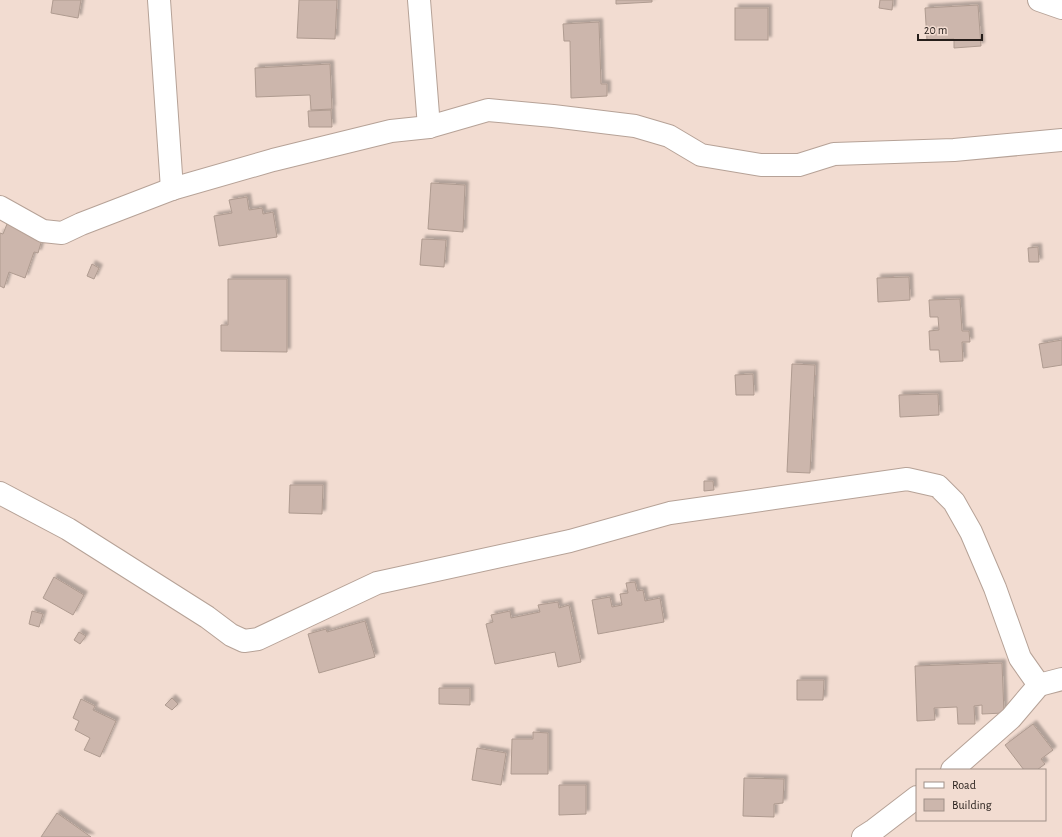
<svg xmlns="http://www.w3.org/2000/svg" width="1062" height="837" viewBox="0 0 1062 837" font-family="'Alegreya Sans',sans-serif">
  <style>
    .building { fill: #ccb6ac; stroke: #af9b90; filter: url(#shadow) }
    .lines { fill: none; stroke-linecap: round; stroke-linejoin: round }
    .minor-casing { stroke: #b6a297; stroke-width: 24 }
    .minor { stroke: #fff; stroke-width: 22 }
  </style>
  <defs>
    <filter id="shadow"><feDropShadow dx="3.5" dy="-3.5" stdDeviation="1" flood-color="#0004"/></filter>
  </defs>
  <rect width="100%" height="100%" fill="#f2dcd1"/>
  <g class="building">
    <polygon points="53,0 81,0 78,18 51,13"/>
    <polygon points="299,0 337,0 335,39 297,38"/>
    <polygon points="616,0 652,0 652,2 616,4"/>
    <polygon points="880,0 893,0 892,10 879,8"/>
    <polygon points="978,5 981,46 954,48 954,39 927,40 925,8"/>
    <rect x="735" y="8" width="33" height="32"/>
    <polygon points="599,22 601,84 607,84 607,96 571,98 570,41 564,41 563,24"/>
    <polygon points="330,64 332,109 311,110 310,95 256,97 255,68"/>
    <polygon points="331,110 332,127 309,127 308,111"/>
    <polygon points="431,183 465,185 463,232 428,229"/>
    <polygon points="247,197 249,210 262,208 263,214 273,212 277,237 219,246 214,216 232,213 229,200"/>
    <polygon points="7,224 43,236 38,253 34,252 25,278 9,272 4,288 0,286 0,233 3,234"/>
    <polygon points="422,239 446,240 444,267 420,265"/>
    <polygon points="1038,247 1039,262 1029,262 1028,248"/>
    <polygon points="92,264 99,268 94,279 87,276"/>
    <polygon points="909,277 910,300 878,302 877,278"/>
    <polygon points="228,279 287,279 287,352 221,351 221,325 228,325"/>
    <polygon points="960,299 962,331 969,331 970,342 962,342 963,361 940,362 939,350 930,350 929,331 939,330 938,317 930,317 929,300"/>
    <polygon points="1062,340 1062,365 1043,368 1039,344"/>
    <polygon points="792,364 815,365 810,473 787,472"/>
    <polygon points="753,374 754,395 736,395 735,375"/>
    <polygon points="938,394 939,415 900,417 899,395"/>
    <polygon points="704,481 713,481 714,490 704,491"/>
    <polygon points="290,485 323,485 322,514 289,513"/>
    <polygon points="54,577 84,595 73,615 43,598"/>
    <polygon points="635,582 637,591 643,590 645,601 660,598 664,622 598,634 592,600 610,597 612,607 622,605 620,594 628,593 626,583"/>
    <polygon points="558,602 559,608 569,605 581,662 558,667 555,652 495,664 486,624 493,622 491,615 510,611 511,618 540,612 538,605"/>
    <polygon points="32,611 43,614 39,627 29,624"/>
    <polygon points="365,621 375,657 319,673 308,634 326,629 327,632"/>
    <polygon points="79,632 86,636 80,644 74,640"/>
    <polygon points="1002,663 1004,713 982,714 982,705 974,706 975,724 958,724 957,707 934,708 935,720 917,721 915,666"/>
    <polygon points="797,680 824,680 823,700 797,700"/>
    <polygon points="439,688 470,688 470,705 439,704"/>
    <polygon points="172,698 178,704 172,710 165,705"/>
    <polygon points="81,699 95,706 93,710 116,721 100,757 84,750 90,738 75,730 79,721 73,718"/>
    <polygon points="1033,724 1053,750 1041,759 1045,764 1037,770 1024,770 1005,745"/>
    <polygon points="533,732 548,733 548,774 511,774 512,739 533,739"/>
    <polygon points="477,748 506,753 501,785 472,780"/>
    <polygon points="744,778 784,779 783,803 774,804 774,817 743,816"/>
    <polygon points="559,785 586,785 586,814 559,815"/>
    <polygon points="57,813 91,837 41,837"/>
  </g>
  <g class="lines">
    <defs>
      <g id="minor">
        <polyline points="159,0 172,189"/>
        <polyline points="419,0 429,127"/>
        <polyline points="1039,0 1062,8"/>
        <polyline points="0,207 43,231 62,233 81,224 172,189 273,160 391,131 429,127 488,110 553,116 635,126 669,136 701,155 761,165 799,165 834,154 954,150 1062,140"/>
        <polyline points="0,493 68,529 207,617 231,635 244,641 258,639 377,583 570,541 670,513 907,479 938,486 954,502 971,532 995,588 1020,658 1039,685 1062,679"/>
        <polyline points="952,770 1011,718 1039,685"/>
        <polyline points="863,837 874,830 917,797"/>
      </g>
    </defs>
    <use href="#minor" class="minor-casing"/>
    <use href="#minor" class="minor"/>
  </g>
  <rect x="916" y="769" width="130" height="52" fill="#f2dcd1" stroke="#a09088"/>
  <rect x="924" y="782" width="20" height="6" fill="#ffffff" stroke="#a09088"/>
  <text x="952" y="789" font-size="12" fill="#261e1a">Road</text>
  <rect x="924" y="799" width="20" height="12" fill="#ccb6ac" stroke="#a09088"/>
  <text x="952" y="809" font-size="12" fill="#261e1a">Building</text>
  <path d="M918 34v6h64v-6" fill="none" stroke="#261e1a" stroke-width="2"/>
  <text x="924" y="34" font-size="12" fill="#261e1a" stroke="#f2dcd1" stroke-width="3" paint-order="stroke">20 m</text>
</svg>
